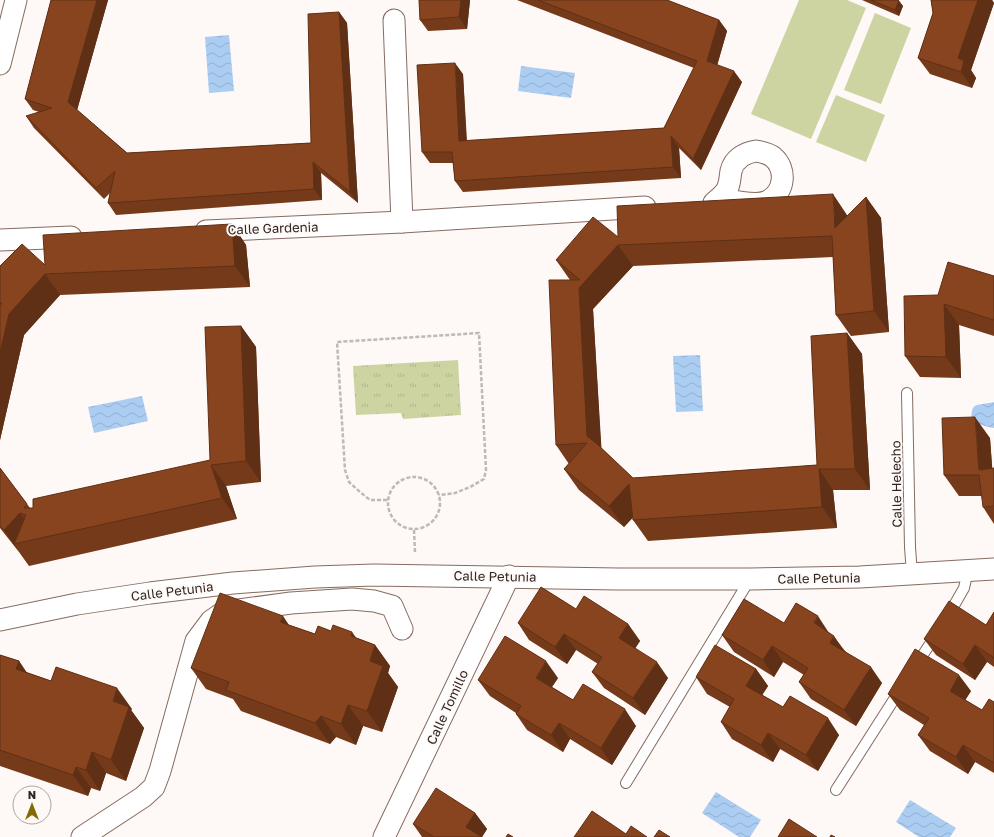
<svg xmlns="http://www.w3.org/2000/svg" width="994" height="837" viewBox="0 0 994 837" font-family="'Golos Text',sans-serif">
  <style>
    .grass { fill: url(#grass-tufts) }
    .garden { fill: #cdd4a2 }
    .water { fill: url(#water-waves) }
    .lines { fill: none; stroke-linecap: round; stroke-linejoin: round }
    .lane-casing { stroke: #856c60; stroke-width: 12 }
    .street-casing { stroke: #856c60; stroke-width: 23 }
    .path { stroke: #bfb8b5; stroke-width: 2.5; stroke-dasharray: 4 2; stroke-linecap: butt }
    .lane { stroke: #fff; stroke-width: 10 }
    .street { stroke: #fff; stroke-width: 21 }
    .wall { fill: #753a1a }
    .shaded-wall { fill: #5f3015 }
    .building { fill: #88441e; stroke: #5f3015 }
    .labels { text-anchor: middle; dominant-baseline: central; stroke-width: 4; stroke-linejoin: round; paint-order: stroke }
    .street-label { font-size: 13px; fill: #302520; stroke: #fef8f6 }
  </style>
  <defs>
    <pattern id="grass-tufts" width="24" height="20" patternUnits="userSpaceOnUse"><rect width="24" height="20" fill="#cdd4a2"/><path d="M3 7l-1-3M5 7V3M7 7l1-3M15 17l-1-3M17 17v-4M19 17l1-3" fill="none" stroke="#b0b68b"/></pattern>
    <pattern id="water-waves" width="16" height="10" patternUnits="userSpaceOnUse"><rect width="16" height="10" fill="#abcdf2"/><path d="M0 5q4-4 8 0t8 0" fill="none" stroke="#93b0cf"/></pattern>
  </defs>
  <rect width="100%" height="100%" fill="#fef8f6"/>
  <polygon class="grass" points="458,360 461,415 403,419 401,413 356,415 353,366"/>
  <g class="garden">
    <polygon points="799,0 847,0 866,8 811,139 751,114"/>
    <polygon points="875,13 911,28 881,104 844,90"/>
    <polygon points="836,95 885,115 866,162 816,142"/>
  </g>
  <g class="water">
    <polygon points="229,35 234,91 209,93 205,37"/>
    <polygon points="521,66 575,73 571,98 518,91"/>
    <polygon points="700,355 703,411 676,412 673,356"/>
    <polygon points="142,396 148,421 94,433 88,407"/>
    <path d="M994,402V428C986,427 968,423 972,411C972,409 973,408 975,406C981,403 988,404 994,402Z"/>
    <polygon points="716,792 761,820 750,837 739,837 702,813"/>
    <polygon points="910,800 956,828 950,837 919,837 896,822"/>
  </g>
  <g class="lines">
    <defs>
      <g id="lane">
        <polyline points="907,393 910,547 912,574"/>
        <polyline points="948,616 964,588 966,579 966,571"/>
        <polyline points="916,665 936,635"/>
        <polyline points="626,783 750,579"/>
        <polyline points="836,790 900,690"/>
      </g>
      <g id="street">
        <polyline points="394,20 402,222"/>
        <polyline points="0,64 16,0"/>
        <path d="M756,151C762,152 768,153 773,157C787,169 785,192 768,201C757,207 741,201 729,201C724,201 719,202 714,203C719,198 726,194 728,187C730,182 730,177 731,171C734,159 744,153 756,151Z"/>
        <polyline points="206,231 402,222 645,207"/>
        <polyline points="0,240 71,237"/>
        <polyline points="0,620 77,604 150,593 233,583 315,577 374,575 618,579 750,579 860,577 994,569"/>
        <polyline points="82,837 143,797 154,787 160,771 196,641 211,621 224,612 291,603 352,599 374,601 392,606 402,629"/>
        <polyline points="384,837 509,576"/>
      </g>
    </defs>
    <use href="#lane" class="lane-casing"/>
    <use href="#street" class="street-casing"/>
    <g class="path">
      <circle cx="414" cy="503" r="26"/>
      <polyline points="387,500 370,500 360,492 349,482 345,470 337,342 479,333 486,470 484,479 470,487 455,493 439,495"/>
      <polyline points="414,530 415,552"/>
    </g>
    <use href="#lane" class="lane"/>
    <use href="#street" class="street"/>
  </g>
  <g class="wall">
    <polygon points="51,0 108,0 77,110 127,153 311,143 339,12 347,23 358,203 321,173 322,200 116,215 108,203 110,193 104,199 34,128 26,116 39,112 33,110 25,99"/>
    <polygon points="419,0 470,0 467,29 428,31 420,20"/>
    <polygon points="517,0 667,0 719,20 727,31 717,65 742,82 701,170 679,148 681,178 463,192 455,181 453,163 430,163 422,152 463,74 467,141 664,128 694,68"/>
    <polygon points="862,0 898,0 899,1 903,6 899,16"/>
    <polygon points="931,0 992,0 994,3 971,70 976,78 972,88 930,74 918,58 933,13"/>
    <polygon points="866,197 881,218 889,332 851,336 836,315 833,257 633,266 593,309 601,448 633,478 817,465 847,333 862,354 870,490 833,490 837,528 648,541 633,520 633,517 624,527 579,490 564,469 569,464 556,445 570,280 556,260 618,237 847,215 847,216"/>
    <polygon points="232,224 246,245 250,287 60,295 24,335 0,440 0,266 45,265"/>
    <polygon points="994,276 994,336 959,325 961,378 920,377 905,356 938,295"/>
    <polygon points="241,326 256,347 261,482 226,486 237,519 29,566 19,552 0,528 0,468 30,508 33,508 210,460"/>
    <polygon points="990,438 992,469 981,496 959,496 944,475"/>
    <polygon points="994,506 994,524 983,507"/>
    <polygon points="576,609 628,624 640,641 635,648 668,678 645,715 604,688 592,672 598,664 576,650 567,664 529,640 518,623"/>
    <polygon points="994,612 994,667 987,662 975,680 936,655 924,639 986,625"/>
    <polygon points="784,623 829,633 846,652 882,683 856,726 811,699 799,682 804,675 783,662 774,677 734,652 722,635"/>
    <polygon points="289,625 315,634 331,631 357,638 375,645 390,666 388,673 398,687 382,732 363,726 356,745 336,737 330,744 241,711 233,699 206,689 191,668"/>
    <polygon points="0,655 19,661 26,672 132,709 131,710 144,728 126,781 106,773 100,791 91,788 88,796 0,766"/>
    <polygon points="756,669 768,686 762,695 783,707 839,735 818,771 780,749 773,762 732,739 721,722 730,707 707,694 696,677"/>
    <polygon points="558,678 552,687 573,700 636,726 612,765 570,739 563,752 527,730 516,714 516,713 490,696 478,680"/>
    <polygon points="971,691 965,700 982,710 994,702 994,773 975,762 968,774 930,751 918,735 924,725 900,710 888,694"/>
    <polygon points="475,813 487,829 482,837 422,837 413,824"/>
  </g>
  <g class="shaded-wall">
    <polygon points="97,0 108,0 76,114 68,102"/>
    <polygon points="461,0 470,0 467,29 459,17"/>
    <polygon points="978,0 992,0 994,3 971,70 976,78 972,88 961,72 958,58"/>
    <polygon points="899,1 903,6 899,16 895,10"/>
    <polygon points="339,12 347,23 358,203 350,192"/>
    <polygon points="719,20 727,31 715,73 707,61"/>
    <polygon points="455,63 463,74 467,153 459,141"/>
    <polygon points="734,71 742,82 701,170 693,159"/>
    <polygon points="671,136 679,148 681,178 673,167"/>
    <polygon points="313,162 321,173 322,200 314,189"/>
    <polygon points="833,194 847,215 849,249 835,228"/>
    <polygon points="866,197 881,218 889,332 874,311"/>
    <polygon points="232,224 246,245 250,287 235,266"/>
    <polygon points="618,245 633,266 593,309 602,457 587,436 579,288"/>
    <polygon points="45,274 60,295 24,335 0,440 0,353 9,314"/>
    <polygon points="944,304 959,325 961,378 946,357"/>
    <polygon points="241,326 256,347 261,482 246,461"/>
    <polygon points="847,333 862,354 870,490 855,469"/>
    <polygon points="975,417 990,438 994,491 979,470"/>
    <polygon points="211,465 226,486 237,519 222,498"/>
    <polygon points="819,469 833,490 837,528 822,507"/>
    <polygon points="629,484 644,506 624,527 609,506"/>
    <polygon points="20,513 35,534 14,544 19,552 4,530"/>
    <polygon points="283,616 297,637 280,622"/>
    <polygon points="818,616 829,633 814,623"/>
    <polygon points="628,624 640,641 631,655 619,638"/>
    <polygon points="352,632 367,653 351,636"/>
    <polygon points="564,634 576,650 567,664 555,647"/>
    <polygon points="834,636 846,653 830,643"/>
    <polygon points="375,645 390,666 388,673 398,687 382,732 367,711 370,661"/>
    <polygon points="975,645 987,662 975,680 963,664"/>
    <polygon points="772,646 783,662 774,677 763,660"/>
    <polygon points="19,661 34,683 16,669"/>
    <polygon points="546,661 558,678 547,694 536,678"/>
    <polygon points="657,662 668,678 645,715 633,698"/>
    <polygon points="871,667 882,683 856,726 844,710"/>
    <polygon points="756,669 768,686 758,702 746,686"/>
    <polygon points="959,675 971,691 961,707 950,691"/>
    <polygon points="117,688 132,709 131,710 144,728 126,781 111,760 113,701"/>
    <polygon points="348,705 363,726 356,745 341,724"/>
    <polygon points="625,709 636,726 612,765 601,748"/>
    <polygon points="321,716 336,737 330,744 315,723"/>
    <polygon points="828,718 839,735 818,771 806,755"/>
    <polygon points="559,723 570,739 563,752 551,735"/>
    <polygon points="768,733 780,749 773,762 761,745"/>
    <polygon points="963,745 975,762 968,774 956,757"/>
    <polygon points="92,752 106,773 100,791 86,770"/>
    <polygon points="76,767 91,788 88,796 73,775"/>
    <polygon points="475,813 487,829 482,837 466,827"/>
  </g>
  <g class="building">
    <polygon points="51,0 97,0 68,102 127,153 311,143 308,14 339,12 350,192 313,162 314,189 108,203 115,171 96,188 26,116 52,108 25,99"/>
    <polygon points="419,0 461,0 459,17 420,20"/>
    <polygon points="538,0 667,0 719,20 707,61 734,71 693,159 671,136 673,167 455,181 452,152 422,152 417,65 455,63 459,141 664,128 697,61"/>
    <polygon points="871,0 898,0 899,1 895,10"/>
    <polygon points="931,0 978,0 958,58 964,61 961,72 918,58 933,13"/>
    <polygon points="833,194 835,228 866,197 874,311 836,315 832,236 618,245 579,288 587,436 596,443 633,478 817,465 811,336 847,333 855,469 819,469 822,507 633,520 629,484 609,506 564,469 587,443 556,445 549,280 580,280 556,260 593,217 618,237 617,206"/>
    <polygon points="232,224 235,266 45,274 9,314 0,353 0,304 2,304 0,302 0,266 22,244 45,265 43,235"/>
    <polygon points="948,262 994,276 994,320 944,304 946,357 905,356 904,296 938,295"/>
    <polygon points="241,326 246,461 211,465 222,498 14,544 26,515 20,513 4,530 0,526 0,468 27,504 24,508 33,508 33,499 210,460 205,327"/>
    <polygon points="975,417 979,470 994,468 994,506 983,507 979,475 944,475 942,418"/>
    <polygon points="541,587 576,609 584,596 628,624 619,638 657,662 633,698 592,672 602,657 564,634 555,647 518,623"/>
    <polygon points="220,593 283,616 280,622 315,634 318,626 331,631 333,625 352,632 351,636 375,645 370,661 383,666 367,711 348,705 341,724 321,716 315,723 226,690 229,682 191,668"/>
    <polygon points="744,599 784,623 796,603 818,616 814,623 834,636 830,643 871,667 844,710 799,682 808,668 772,646 763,660 722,635"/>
    <polygon points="949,601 986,625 994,612 994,658 975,645 963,664 924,639"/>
    <polygon points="505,636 546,661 536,678 573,700 583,684 625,709 601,748 559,723 551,735 516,714 521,706 478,680"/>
    <polygon points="715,645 756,669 746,686 783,707 790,696 828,718 806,755 768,733 761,745 721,722 734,699 696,677"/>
    <polygon points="915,649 959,675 950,691 982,710 989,699 994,702 994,763 963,745 956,757 918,735 929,718 888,694"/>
    <polygon points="0,655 19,661 16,669 51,681 56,667 117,688 113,701 129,707 111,760 92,752 86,770 76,767 73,775 0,750"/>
    <polygon points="436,788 475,813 466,827 482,837 434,837 413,824"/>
    <polygon points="592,811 626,834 631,826 647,837 574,837"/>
    <polygon points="789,819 817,837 778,837"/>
    <polygon points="659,830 670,837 654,837"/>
    <polygon points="508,834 513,837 506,837"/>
    <polygon points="831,835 835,837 830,837"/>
  </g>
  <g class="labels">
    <g class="street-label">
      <text transform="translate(273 228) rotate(-2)">Calle Gardenia</text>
      <text transform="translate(896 484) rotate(-91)">Calle Helecho</text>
      <text transform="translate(495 576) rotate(1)">Calle Petunia</text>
      <text transform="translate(819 578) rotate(-1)">Calle Petunia</text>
      <text transform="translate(172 591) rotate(-7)">Calle Petunia</text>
      <text transform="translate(447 707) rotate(-65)">Calle Tomillo</text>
    </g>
  </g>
  <g transform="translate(32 805)"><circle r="19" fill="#fef8f6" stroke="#aca4a0"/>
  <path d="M0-3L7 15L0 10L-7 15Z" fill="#826b04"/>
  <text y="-6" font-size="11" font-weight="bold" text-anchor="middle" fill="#302520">N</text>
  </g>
</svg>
